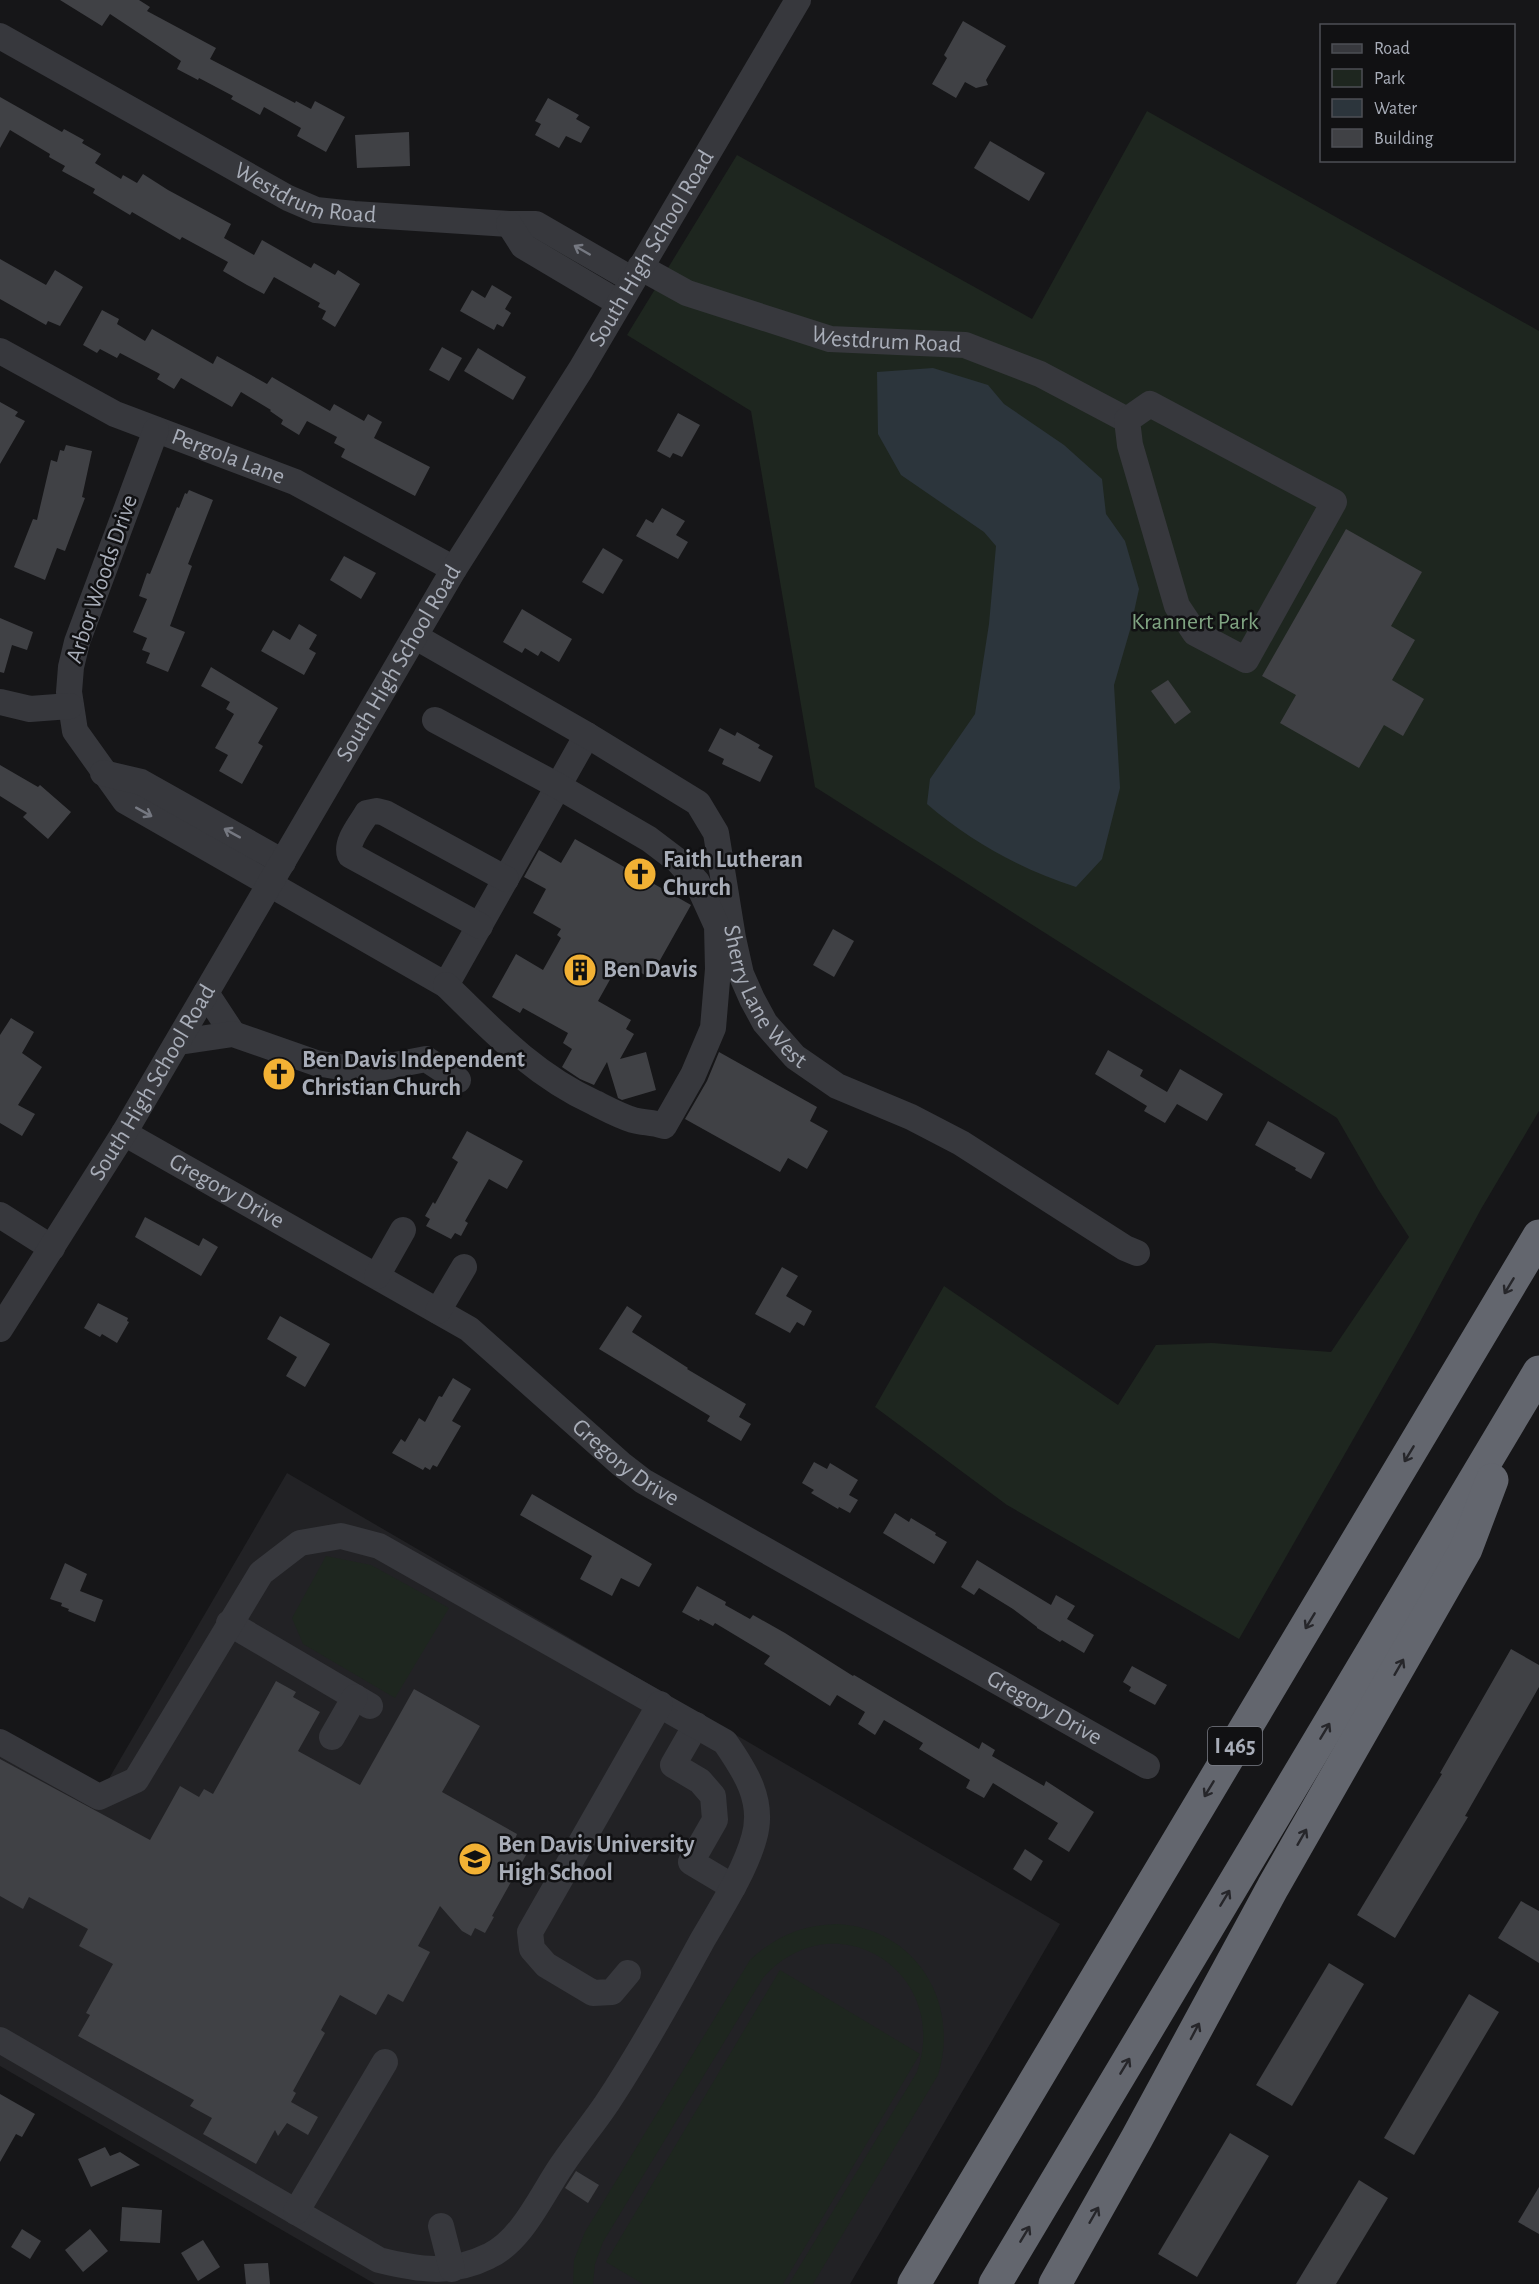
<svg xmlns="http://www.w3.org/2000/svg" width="1539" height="2284" viewBox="0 0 1539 2284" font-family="'Alegreya Sans',sans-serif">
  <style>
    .built { fill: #222225 }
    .green { fill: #1e261f }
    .water { fill: #2c353c }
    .building { fill: #404145 }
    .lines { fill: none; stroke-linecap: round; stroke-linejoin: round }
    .minor { stroke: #37383d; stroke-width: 26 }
    .highway { stroke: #63666e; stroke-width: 33 }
    .oneway { stroke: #757881 }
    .oneway2 { stroke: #26262a }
    .labels { text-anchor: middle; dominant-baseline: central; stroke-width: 5; stroke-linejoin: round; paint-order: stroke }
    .shield { fill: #111113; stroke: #7b7e86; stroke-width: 1.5 }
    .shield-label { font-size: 22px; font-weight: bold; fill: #a8adb8 }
    .street-label { font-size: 24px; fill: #a8adb8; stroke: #111113 }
    .park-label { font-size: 24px; fill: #7fa381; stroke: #111113 }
    .poi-label { font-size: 24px; font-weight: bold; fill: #a8adb8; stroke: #111113; text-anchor: start }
  </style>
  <rect width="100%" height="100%" fill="#161618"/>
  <polygon class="built" points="287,1473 1060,1924 850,2284 375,2284 0,2066 0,1736 100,1794"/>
  <g class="green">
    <polygon points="1147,111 1539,331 1539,1111 1481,1209 1414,1333 1239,1639 1007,1505 875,1407 944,1286 1118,1405 1156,1345 1212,1343 1331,1352 1409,1237 1378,1189 1337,1118 815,787 751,411 627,335 737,155 1032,319"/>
    <polygon points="326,1556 371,1565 449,1608 395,1698 303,1644 292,1618"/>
    <path d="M837,1924C915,1928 961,2002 938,2075L813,2284H789L917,2072C952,1970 833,1898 763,1978L603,2242L595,2264L593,2284H573L574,2260L585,2232L750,1960C776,1936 802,1925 837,1924Z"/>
    <polygon points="780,1970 920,2054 783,2284 643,2284 606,2262"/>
  </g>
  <path class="water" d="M933,368L988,385L1004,404L1064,445L1102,479L1106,514L1125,541L1139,589L1130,630L1114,685L1120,788L1102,859L1076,887C1022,870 970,841 927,804L930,779L975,714L989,624L996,546L984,532L901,475L878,434L877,372Z"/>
  <g class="building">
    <polygon points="60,0 139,0 150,7 147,11 216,48 210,59 295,103 296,101 311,109 315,101 345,117 326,152 297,136 301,128 264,107 260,115 231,99 233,96 199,78 198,80 177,69 181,61 110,14 102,26"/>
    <polygon points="963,21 1006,46 986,80 988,85 976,88 965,82 956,98 932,84 947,58 944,55"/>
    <polygon points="0,97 62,132 64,129 84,140 82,143 101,154 95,163 121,179 123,175 137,183 143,174 168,190 231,224 224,238 254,255 262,240 311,268 314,263 335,275 338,270 360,284 335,327 322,319 326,311 318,307 320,303 274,277 264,294 247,285 223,271 228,262 182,237 180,240 132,212 130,215 93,193 95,189 62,171 65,166 49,157 50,154 10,130 0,148"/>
    <polygon points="548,98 579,115 576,119 590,127 581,143 566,136 559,148 535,135 541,124 535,121"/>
    <polygon points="409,132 410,166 357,168 355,135"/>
    <polygon points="990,141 1045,173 1029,201 974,168"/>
    <polygon points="0,259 46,285 55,270 83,287 60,326 48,321 46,325 0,299"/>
    <polygon points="492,285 512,297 505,309 511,313 503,327 497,324 494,330 460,311 472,290 485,298"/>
    <polygon points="102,310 119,319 117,324 145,341 152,329 213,364 217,356 267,384 272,377 330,411 334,404 364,421 368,414 382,422 374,438 430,467 415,496 341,457 345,449 334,443 337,437 307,421 299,435 281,424 283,420 270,411 271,410 241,392 232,407 181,378 174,389 157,379 160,374 120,353 117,358 100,349 97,353 83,345"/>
    <polygon points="442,347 462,358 449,381 429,370"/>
    <polygon points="478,348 526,377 513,400 464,371"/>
    <polygon points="0,402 18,412 15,416 25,421 0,464"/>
    <polygon points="678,413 700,425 682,457 673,453 670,458 657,451"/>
    <polygon points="66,445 92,451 82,497 85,498 65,551 57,548 45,580 14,567 33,519 37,520 51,460 57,462 60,450 64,451"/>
    <polygon points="189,490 213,500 188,564 192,566 170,626 185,632 168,672 146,663 150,653 142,650 147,638 133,632 147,599 139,596 147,573 150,574 177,507 179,508 185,493 187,494"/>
    <polygon points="662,508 685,521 676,535 688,542 678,559 636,536 646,519 653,523"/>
    <polygon points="1346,529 1422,572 1391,626 1415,640 1392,680 1424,699 1403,736 1384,725 1359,768 1280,723 1296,695 1262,676"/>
    <polygon points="603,548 623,560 603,594 582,582"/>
    <polygon points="344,556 376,573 361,599 330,580"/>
    <polygon points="522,609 572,639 559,662 541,651 538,656 525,648 522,653 503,642"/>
    <polygon points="0,618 33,632 27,650 12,645 4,673 0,672"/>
    <polygon points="299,624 317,635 309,649 316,653 304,675 261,651 273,630 290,640"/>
    <polygon points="211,667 278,708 258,743 263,746 242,784 219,771 228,755 215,748 234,714 226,709 230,702 201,686"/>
    <polygon points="1168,680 1191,712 1175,724 1151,691"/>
    <polygon points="720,728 735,736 737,732 760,745 758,748 773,756 760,782 722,764 724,759 708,751"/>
    <polygon points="0,765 38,787 40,785 71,812 48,839 23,817 27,813 0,796"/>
    <polygon points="575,839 691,905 650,978 626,964 622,970 617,967 598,1001 631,1020 626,1029 634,1034 620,1059 646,1052 656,1090 622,1100 618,1098 607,1062 594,1085 580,1079 562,1067 572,1049 563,1043 568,1033 523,1008 520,1013 492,997 516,954 543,970 561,938 557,935 561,929 533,913 546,889 524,877 539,850 561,863"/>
    <polygon points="833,929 854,941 834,977 813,965"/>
    <polygon points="11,1018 34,1032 22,1053 42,1067 18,1105 35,1114 22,1136 0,1123 0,1035"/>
    <polygon points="1108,1050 1143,1070 1140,1076 1167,1092 1180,1069 1223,1094 1207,1121 1177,1104 1165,1123 1144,1111 1147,1106 1095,1074"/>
    <polygon points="719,1052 817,1107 810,1121 828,1131 807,1169 788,1158 780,1172 685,1119 707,1081"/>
    <polygon points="1268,1121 1325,1153 1311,1179 1295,1170 1296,1168 1255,1145"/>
    <polygon points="467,1131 523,1161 507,1189 489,1179 465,1221 468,1223 461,1236 455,1233 451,1239 426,1226 430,1219 425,1216 433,1202 435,1204 458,1162 452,1158"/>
    <polygon points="145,1217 199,1246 203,1238 218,1247 201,1276 135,1237"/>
    <polygon points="782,1267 798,1276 786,1296 812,1311 804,1326 797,1322 790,1333 755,1314"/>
    <polygon points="98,1303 128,1318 127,1321 129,1322 117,1343 102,1334 100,1337 84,1328"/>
    <polygon points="627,1306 642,1316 632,1332 688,1368 687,1369 746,1404 739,1417 751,1424 741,1441 707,1421 710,1416 599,1349"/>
    <polygon points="280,1316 330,1344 305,1387 286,1376 297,1357 267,1339"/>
    <polygon points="453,1378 471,1389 452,1421 461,1426 437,1467 433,1465 430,1470 425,1467 423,1470 392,1453 401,1439 405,1442 419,1418 425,1422 439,1396 442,1397"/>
    <polygon points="814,1462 827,1469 830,1463 858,1480 849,1495 858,1500 850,1513 839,1507 838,1509 811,1493 814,1490 802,1483"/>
    <polygon points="532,1494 652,1564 639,1587 621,1578 612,1596 580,1579 592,1556 520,1515"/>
    <polygon points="895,1513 909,1522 911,1518 936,1533 935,1535 947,1542 934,1564 883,1533"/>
    <polygon points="977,1560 1051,1605 1056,1595 1075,1606 1067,1619 1094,1635 1084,1653 1062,1640 1060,1642 1037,1628 1037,1627 1013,1609 979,1588 974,1595 961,1587"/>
    <polygon points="65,1563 87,1574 80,1591 103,1600 95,1622 68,1611 69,1609 61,1606 62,1603 50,1599"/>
    <polygon points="697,1586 726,1602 725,1605 750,1619 753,1615 785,1633 853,1676 854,1675 979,1749 982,1742 995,1750 992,1756 1044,1786 1046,1781 1094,1812 1069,1852 1048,1839 1058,1823 993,1783 984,1798 966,1788 970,1780 919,1749 923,1743 884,1720 875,1735 858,1724 865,1712 837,1695 830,1706 764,1664 770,1656 715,1623 713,1626 700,1619 699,1621 682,1612"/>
    <polygon points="1511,1649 1539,1665 1539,1687 1465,1816 1468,1817 1395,1938 1357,1915 1442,1774 1440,1773"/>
    <polygon points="1132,1666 1167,1685 1155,1705 1129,1691 1131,1687 1123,1682"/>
    <polygon points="276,1681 296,1692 293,1697 320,1712 298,1751 360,1785 414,1689 480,1726 442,1792 517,1834 515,1839 530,1848 492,1916 494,1917 485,1933 475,1928 471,1936 462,1931 440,1906 418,1946 430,1952 403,2002 388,1994 376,2015 340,1995 321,2030 325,2033 293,2091 296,2093 291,2102 318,2117 308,2135 287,2123 278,2136 275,2130 256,2164 203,2134 212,2118 190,2106 194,2100 78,2036 90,2015 86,2013 113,1964 79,1946 88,1929 29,1897 23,1909 0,1896 0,1759 150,1840 180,1786 199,1797 204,1789 213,1794"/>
    <polygon points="1025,1849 1043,1861 1031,1881 1013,1869"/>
    <polygon points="1521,1901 1539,1911 1539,1963 1498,1938"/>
    <polygon points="1329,1963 1364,1984 1292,2106 1256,2085"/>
    <polygon points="1469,1994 1499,2012 1414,2155 1384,2138"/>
    <polygon points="0,2094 35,2114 22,2137 16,2134 0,2162"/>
    <polygon points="1230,2133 1269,2156 1197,2277 1158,2254"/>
    <polygon points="105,2147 110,2156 120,2152 140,2165 91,2187 78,2159"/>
    <polygon points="576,2171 599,2185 588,2203 565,2188"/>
    <polygon points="1359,2180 1388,2198 1336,2284 1296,2284"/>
    <polygon points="1539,2187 1539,2234 1518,2222"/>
    <polygon points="122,2207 162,2210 160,2243 120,2241"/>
    <polygon points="22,2229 41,2241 30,2259 11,2247"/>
    <polygon points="90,2229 108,2251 83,2272 65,2250"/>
    <polygon points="203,2240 220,2267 198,2281 181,2253"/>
    <polygon points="268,2263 270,2284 246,2284 244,2264"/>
  </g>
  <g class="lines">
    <g class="minor">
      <path id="s1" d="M0,36L288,198L316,210L354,214L509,224H536L633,280"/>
      <polyline points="509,224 523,246 619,303"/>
      <path id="s2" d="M640,267L687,293L830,339L965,345L1040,374L1127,420"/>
      <path id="s3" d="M0,351L115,414L295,482L454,569"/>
      <polygon points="1150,404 1334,502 1246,660 1195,633 1177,606 1130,445 1127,420"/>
      <polyline points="156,430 77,642 71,667 69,692 75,731 125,801 446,985 587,735"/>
      <path id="s4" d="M416,637L587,735L698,803L716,833L733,938L741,974L752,999L765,1023L795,1057L837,1086L911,1117L961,1143L1125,1248L1137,1253"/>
      <polyline points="0,702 30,709 70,706"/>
      <path d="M435,720L558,786L649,839L678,861L697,882L717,926L718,969L713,1028L693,1075L664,1126C652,1122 644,1123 633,1120C620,1116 607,1109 595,1103C534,1075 493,1031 446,985"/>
      <polyline points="103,773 141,782 283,862"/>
      <path d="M480,926L350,855C345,842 361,824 367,813L377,811L385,813L506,879"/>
      <polyline points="206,993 233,1034"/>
      <polyline points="179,1042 233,1034 316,1063 364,1071 426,1059 458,1080"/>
      <path id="s5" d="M124,1133L469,1329L621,1464L643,1481L1147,1766"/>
      <polyline points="0,1215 52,1248"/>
      <polyline points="377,1276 403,1230"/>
      <polyline points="438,1311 464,1267"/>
      <path id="s6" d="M0,1329L124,1133L454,569L581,369L798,0"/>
      <polyline points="229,1623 370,1706"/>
      <polyline points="696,1725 673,1765 700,1781 713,1796 715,1820 691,1862 733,1887"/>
      <polyline points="332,1737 355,1697"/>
      <path d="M0,1742L99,1797L136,1780L261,1573L300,1543L341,1536L379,1546L725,1742C745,1771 765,1801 754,1838C745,1871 721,1908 703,1939C673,1994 642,2050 607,2103C593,2124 576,2144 562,2165C542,2194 522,2241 489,2256C451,2275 419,2270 379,2260L0,2040"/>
      <polyline points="628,1973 612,1992 593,1993 546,1965 532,1949 530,1932 660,1704"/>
      <polyline points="296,2212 385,2062"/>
      <polyline points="441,2226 452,2269"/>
    </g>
    <g class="highway">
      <polyline points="914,2284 1539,1236"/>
      <polyline points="995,2284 1539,1372"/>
      <polyline points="1055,2284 1137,2138 1273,1887 1466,1549 1492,1480"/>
    </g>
  </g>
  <defs><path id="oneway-shaft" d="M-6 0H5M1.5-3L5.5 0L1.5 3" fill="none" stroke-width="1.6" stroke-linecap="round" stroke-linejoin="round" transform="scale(1.5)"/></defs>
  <g class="oneway">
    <use href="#oneway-shaft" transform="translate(582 250) rotate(-150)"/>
    <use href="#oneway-shaft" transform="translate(144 812) rotate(29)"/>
    <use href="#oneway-shaft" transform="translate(232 833) rotate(-151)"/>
  </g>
  <g class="oneway2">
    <use href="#oneway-shaft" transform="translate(1509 1286) rotate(121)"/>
    <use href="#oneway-shaft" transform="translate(1409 1454) rotate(121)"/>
    <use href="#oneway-shaft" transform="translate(1310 1621) rotate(121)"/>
    <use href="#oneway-shaft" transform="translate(1399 1667) rotate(-60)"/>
    <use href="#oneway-shaft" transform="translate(1325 1731) rotate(-59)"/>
    <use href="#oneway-shaft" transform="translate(1209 1789) rotate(121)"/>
    <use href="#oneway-shaft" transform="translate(1302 1837) rotate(-60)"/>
    <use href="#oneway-shaft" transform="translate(1225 1898) rotate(-59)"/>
    <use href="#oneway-shaft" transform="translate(1195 2031) rotate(-62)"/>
    <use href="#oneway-shaft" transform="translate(1125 2066) rotate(-59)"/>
    <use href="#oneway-shaft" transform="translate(1094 2215) rotate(-60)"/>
    <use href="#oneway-shaft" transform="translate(1025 2234) rotate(-59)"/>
  </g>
  <defs>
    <symbol id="church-disc" viewBox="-11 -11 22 22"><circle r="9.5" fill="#f2b134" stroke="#111113"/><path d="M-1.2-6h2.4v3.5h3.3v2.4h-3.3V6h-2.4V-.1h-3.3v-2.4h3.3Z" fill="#111"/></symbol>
    <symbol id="building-disc" viewBox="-11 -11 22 22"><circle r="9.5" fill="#f2b134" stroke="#111113"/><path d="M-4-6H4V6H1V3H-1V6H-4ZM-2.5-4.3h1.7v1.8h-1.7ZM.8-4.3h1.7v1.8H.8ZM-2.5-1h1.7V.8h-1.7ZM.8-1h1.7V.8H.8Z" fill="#111"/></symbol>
    <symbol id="school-disc" viewBox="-11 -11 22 22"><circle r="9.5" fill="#f2b134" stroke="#111113"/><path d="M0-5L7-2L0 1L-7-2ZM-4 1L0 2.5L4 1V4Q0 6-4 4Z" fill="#111"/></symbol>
  </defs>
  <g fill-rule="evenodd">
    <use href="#church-disc" x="621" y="855" width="38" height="38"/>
    <use href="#building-disc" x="561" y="951" width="38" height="38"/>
    <use href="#church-disc" x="260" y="1055" width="38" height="38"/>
    <use href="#school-disc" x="456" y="1840" width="38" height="38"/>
  </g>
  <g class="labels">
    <rect class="shield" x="1208" y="1727" width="54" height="38" rx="4.5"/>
    <g class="shield-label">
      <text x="1235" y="1746">I 465</text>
    </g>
    <g class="street-label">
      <text stroke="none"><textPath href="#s1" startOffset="346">Westdrum Road</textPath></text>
      <text stroke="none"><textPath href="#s6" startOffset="1262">South High School Road</textPath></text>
      <text stroke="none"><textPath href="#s2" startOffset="260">Westdrum Road</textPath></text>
      <text stroke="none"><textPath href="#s3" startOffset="252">Pergola Lane</textPath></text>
      <text transform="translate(102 579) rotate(-71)">Arbor Woods Drive</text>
      <text stroke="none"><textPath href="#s6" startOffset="776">South High School Road</textPath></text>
      <text stroke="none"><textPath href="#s4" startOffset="536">Sherry Lane West</textPath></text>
      <text stroke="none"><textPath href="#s6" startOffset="290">South High School Road</textPath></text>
      <text stroke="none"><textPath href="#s5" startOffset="118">Gregory Drive</textPath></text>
      <text stroke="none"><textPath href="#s5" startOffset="603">Gregory Drive</textPath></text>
      <text stroke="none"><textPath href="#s5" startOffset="1089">Gregory Drive</textPath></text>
    </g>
    <g class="park-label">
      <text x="1195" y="622">Krannert Park</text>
    </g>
    <g class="poi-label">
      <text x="663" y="860">Faith Lutheran<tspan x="663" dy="28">Church</tspan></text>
      <text x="603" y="970">Ben Davis</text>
      <text x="302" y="1060">Ben Davis Independent<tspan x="302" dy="28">Christian Church</tspan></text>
      <text x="498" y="1845">Ben Davis University<tspan x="498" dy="28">High School</tspan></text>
    </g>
  </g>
  <rect x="1320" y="24" width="195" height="138" fill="#111113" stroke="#4d4f55" stroke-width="1.5"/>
  <rect x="1332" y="44" width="30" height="9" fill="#37383d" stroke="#4d4f55" stroke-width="1.5"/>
  <text x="1374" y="54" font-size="18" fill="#a8adb8">Road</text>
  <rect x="1332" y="69" width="30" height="18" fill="#1e261f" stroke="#4d4f55" stroke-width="1.5"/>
  <text x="1374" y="84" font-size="18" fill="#a8adb8">Park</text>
  <rect x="1332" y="99" width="30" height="18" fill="#2c353c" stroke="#4d4f55" stroke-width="1.5"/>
  <text x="1374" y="114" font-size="18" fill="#a8adb8">Water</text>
  <rect x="1332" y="129" width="30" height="18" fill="#404145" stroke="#4d4f55" stroke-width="1.5"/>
  <text x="1374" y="144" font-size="18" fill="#a8adb8">Building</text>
</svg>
